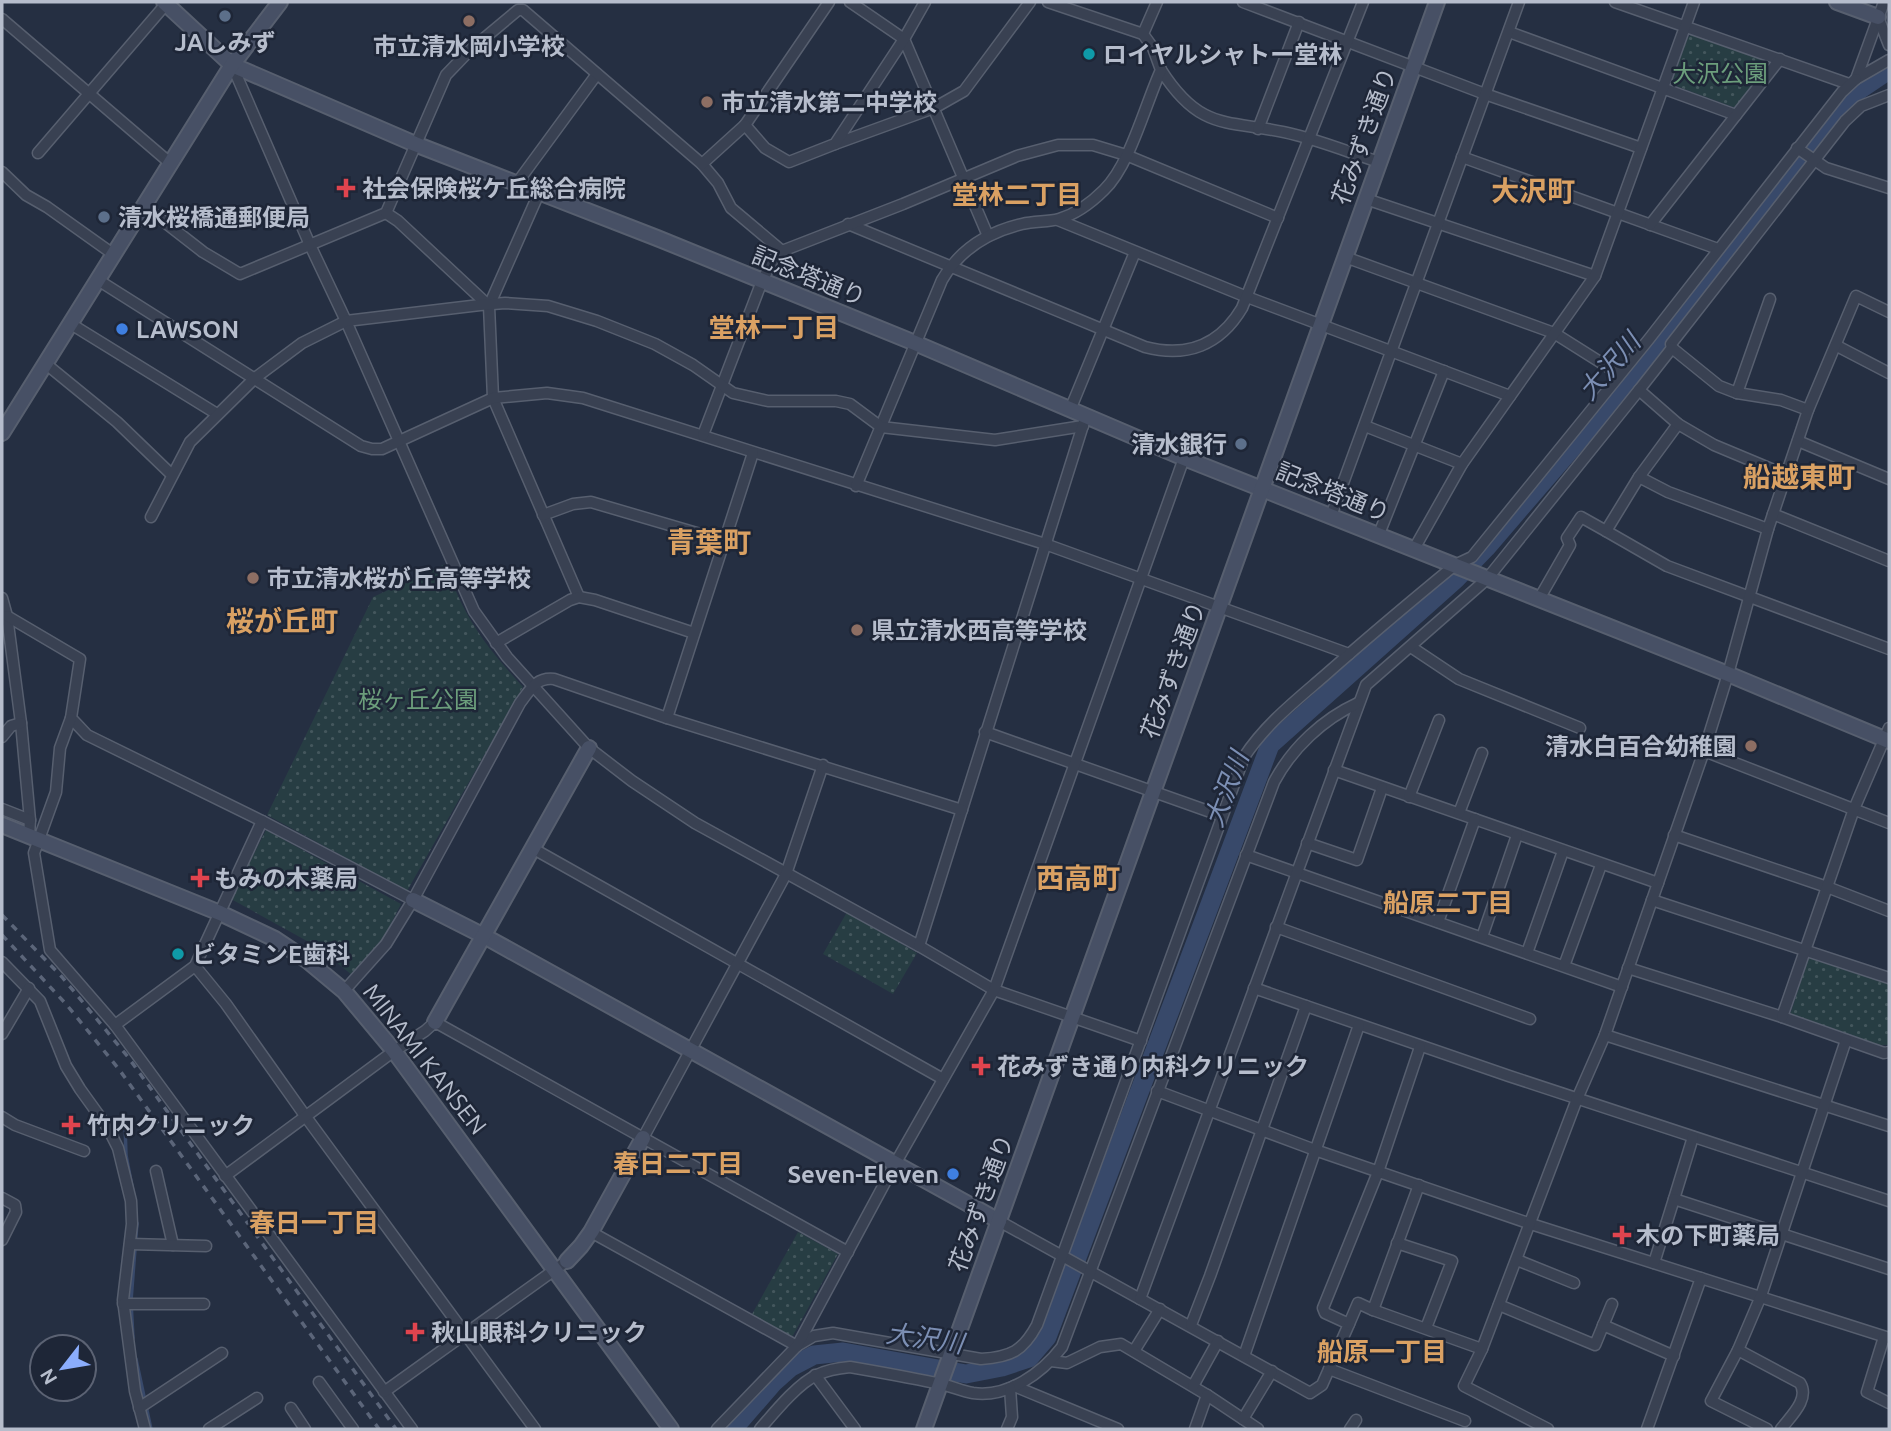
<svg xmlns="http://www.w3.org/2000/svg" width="1891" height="1431" viewBox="0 0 1891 1431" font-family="Ubuntu,'Noto Sans JP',sans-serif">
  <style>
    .park { fill: url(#park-dots) }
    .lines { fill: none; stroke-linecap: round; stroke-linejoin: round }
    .stream { stroke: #38496a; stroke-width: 3.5 }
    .river { stroke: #38496a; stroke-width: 19 }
    .street-casing { stroke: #575f6f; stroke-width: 13 }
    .secondary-casing { stroke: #575f6f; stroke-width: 18 }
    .street { stroke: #394152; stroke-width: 10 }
    .secondary { stroke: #475065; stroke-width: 14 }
    .rail { stroke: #5b6579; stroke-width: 3.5; stroke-dasharray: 7 7; stroke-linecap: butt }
    .service-dot { fill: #5c6f8a; stroke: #1e2637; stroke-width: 2.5 }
    .education-dot { fill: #8d6e63; stroke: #1e2637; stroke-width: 2.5 }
    .culture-dot { fill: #0f9aa8; stroke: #1e2637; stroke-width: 2.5 }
    .health-dot { fill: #e0444e; stroke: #1e2637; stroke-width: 2.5 }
    .shop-dot { fill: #3f7fe0; stroke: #1e2637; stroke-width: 2.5 }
    .labels { text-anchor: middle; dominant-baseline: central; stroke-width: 5; stroke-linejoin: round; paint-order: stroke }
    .poi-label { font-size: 24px; font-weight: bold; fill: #b6bdcc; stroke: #1e2637; text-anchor: start }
    .park-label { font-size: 24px; fill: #6c9e7c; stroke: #1e2637 }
    .street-label { font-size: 24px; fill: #b6bdcc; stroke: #1e2637 }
    .neighbourhood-label { font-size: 26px; font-weight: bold; fill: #daa163; stroke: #1e2637 }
    .water-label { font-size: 26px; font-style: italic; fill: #7c8fb4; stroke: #1e2637 }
    .quarter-label { font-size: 28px; font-weight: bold; fill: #daa163; stroke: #1e2637 }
  </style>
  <defs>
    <pattern id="park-dots" width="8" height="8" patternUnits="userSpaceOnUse" patternTransform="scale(1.75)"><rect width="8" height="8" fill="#273d43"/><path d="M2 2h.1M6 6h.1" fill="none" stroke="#44575d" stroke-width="1.8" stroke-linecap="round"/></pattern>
  </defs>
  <rect width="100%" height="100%" fill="#252f42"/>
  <g class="park">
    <polygon points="1693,34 1767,60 1769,65 1738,106 1733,107 1676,86 1672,81 1688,37"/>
    <path d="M445,564C465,619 484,644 523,687L407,891L267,815L373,597Z"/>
    <polygon points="266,830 401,904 382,941 352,975 316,946 231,899"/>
    <polygon points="847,912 917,953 893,994 823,954"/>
    <polygon points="1809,956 1888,983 1889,1045 1879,1045 1790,1015"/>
    <polygon points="798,1232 838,1254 791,1339 751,1316"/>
  </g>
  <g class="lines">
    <g class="stream">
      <polyline points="125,1124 126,1155 135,1202"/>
      <polyline points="133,1338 131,1301 137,1223"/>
      <polyline points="136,1359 151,1429"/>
    </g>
    <polyline class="river" points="733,1429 773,1383 791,1367 814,1355 843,1352 966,1374 1002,1367 1029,1358 1047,1337 1270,745 1456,579 1486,548 1669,335 1817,139 1859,90 1889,70"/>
    <defs>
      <g id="street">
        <polyline points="850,2 904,39 988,236"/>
        <polyline points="1048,2 1143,34"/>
        <polyline points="1243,2 1485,94 1641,148"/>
        <polyline points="1615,2 1849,84"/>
        <polyline points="1884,2 1856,79 1889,60"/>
        <polyline points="1878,17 1889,45"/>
        <polyline points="2,19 170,163"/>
        <polyline points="1509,32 1736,115"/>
        <polyline points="232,65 310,245 346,321 474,611 507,657 589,748 632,781 695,823 919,946 994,990 1141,1041"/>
        <path d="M1161,70C1203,136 1232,118 1296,135C1324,142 1351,153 1379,162"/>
        <polyline points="745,125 829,2"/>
        <polyline points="1258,129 1299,22"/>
        <polyline points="835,144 934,108 964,91 1030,2"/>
        <polyline points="1797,148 1826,168 1889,188"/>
        <polyline points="38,153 166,4"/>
        <polyline points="1462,157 1718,249"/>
        <polyline points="702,164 718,183 731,208 782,251"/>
        <polyline points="2,172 26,195 47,207 113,254"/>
        <polyline points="517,183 597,74"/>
        <polyline points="539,193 489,306 493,398 579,597"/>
        <polyline points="1366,199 1595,276"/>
        <polyline points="144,206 203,252 240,274 386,213 446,75 470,50 518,10 523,10 702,164 745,125 765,148 789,162 835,144 904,39 925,2"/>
        <polyline points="386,213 398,221 488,305"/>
        <polyline points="1058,220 1247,297 1510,396"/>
        <path d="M848,224L1145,347C1187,358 1220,345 1242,308L1363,2"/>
        <polyline points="1650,225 1780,59"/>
        <polyline points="1345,257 1554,333 1619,374"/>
        <polyline points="98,280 361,446 372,449 382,449 493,398 547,393 583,398 1045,544 1349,654"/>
        <polyline points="71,324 217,414"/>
        <polyline points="1837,346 1889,373"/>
        <polyline points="1672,348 1671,344 1845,121 1861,106 1889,95"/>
        <polyline points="46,364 117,422 172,475"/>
        <polyline points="1639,390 1672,348 1719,386 1737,393 1781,400 1808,410"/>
        <polyline points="1737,393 1770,299"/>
        <polyline points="1070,410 1135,252"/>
        <polyline points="1365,426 1462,464"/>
        <polyline points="703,435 762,281 773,260 782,251 903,204 1017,156 1058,145 1093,145 1126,155 1278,218"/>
        <polyline points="1798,441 1889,479"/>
        <polyline points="1639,477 1668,492 1768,529"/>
        <path d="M856,486L942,280C960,249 988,232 1022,224C1035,221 1048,222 1059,219C1076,214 1092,202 1104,190C1130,165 1145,105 1161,70L1153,48L1143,34L1157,2"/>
        <polyline points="1773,514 1889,561"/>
        <polyline points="543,515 573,504 591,502 724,541"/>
        <polyline points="1331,516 1519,2"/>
        <polyline points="151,517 190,442 255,378 302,343 346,321 480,305 505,303 548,306 597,321 655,344 693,365 733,393 768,401 836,401 850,404 881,427 995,440 1083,426"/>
        <polyline points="1606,531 1667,566 1889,649"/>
        <polyline points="1379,534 1444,371"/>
        <polyline points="1414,549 1462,464 1595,276 1694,2"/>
        <polyline points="2,598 7,616 21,723 30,820 29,836"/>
        <polyline points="1539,599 1570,545 1567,538 1581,517 1606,531 1639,477 1678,424"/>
        <polyline points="7,616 80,659 71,718 87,735 262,821 413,900"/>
        <polyline points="496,643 570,600 579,597 595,600 694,633"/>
        <polyline points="1411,647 1459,679 1580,728"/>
        <polyline points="71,718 60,748 56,792 34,853 50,950 115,1025 412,1429"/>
        <polyline points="667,718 753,453"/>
        <polyline points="985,732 1222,816"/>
        <polyline points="2,737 11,726 21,723"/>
        <polyline points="1704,751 1889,823"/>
        <polyline points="1334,770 1658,883"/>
        <polyline points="1409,797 1439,720"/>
        <polyline points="2,809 30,820"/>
        <polyline points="1459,813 1482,753"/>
        <polyline points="1674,835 1827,887 1889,911"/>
        <polyline points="1307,843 1357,860 1382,788"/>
        <polyline points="532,848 943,1079"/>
        <polyline points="1246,855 1622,987"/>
        <polyline points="1652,900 1889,978"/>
        <polyline points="1438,922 1475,819"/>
        <polyline points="1276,927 1530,1019"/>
        <polyline points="1482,937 1517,835"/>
        <polyline points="919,946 1084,422"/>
        <polyline points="1527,953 1563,851"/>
        <polyline points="2,962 40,1001 66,1066 80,1089 108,1128 118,1148 131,1201 132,1224 123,1300 135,1391 145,1429"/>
        <polyline points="195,966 226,1004 306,1117 535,1429"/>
        <polyline points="1564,966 1601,865"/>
        <polyline points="1628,968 1782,1017 1884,1053 1889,1052"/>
        <polyline points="1254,988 1509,1076 1889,1201"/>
        <path d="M344,991L386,944L413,900L520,703C530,690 536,677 554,679L667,718L962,810"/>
        <polyline points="1782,1017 1854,809 1889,728"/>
        <polyline points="115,1025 195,966 262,821"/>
        <polyline points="2,1034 29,988"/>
        <polyline points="1605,1035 1889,1126"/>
        <polyline points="1157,1091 1315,1150 1531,1224 1889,1338"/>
        <polyline points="2,1117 15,1125 84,1151"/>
        <polyline points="643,1138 786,874 823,765"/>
        <polyline points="156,1171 173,1245"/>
        <polyline points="225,1176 394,1051 425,1031 435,1022 848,1252"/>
        <polyline points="2,1198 15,1205 16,1212 2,1240"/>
        <polyline points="1674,1199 1693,1137"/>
        <polyline points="999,1221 1310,1393 1322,1385 1349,1324 1325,1313 1323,1308 1378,1172 1420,1047"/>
        <polyline points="591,1232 797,1346"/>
        <polyline points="1397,1243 1452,1261 1426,1328"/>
        <polyline points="130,1244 206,1246"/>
        <polyline points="1517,1260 1574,1283"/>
        <polyline points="1654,1263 1674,1199 1889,1269"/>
        <polyline points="1140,1299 1366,685 1487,579 1639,390 1678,424 1714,445 1788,476"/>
        <polyline points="123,1304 204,1304"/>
        <polyline points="1499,1305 1595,1345 1612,1304"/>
        <polyline points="1373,1310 1482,1349"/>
        <polyline points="1349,1324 1358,1303 1373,1310 1419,1185"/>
        <polyline points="1191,1325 1210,1276 1306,1006"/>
        <polyline points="1603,1325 1674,1356"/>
        <polyline points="1884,1337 1867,1392 1889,1403"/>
        <path d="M797,1346L814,1336L833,1333L981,1359C1011,1357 1023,1351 1037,1325L1244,757C1265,725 1294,702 1323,677C1366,639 1410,602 1455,565L1472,557L1649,339L1842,92L1856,79"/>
        <path d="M1738,1350L1800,1383C1810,1399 1791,1416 1781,1429"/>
        <polyline points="1134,1351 1160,1309"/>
        <polyline points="1244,1356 1359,1025"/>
        <polyline points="1051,1361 1067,1363 1100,1347 1121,1344 1207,1395 1258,1429"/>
        <polyline points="1329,1369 1465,1421"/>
        <polyline points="815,1375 855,1429"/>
        <polyline points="319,1382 353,1429"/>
        <polyline points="1014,1386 1118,1429"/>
        <polyline points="1193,1386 1218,1341"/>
        <polyline points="384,1392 567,1261"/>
        <polyline points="139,1408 222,1353"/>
        <polyline points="291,1408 305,1429"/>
        <polyline points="1243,1419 1272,1371"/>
        <polyline points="209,1429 257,1398"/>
        <polyline points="717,1429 797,1346 895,1164 994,990 1184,458"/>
        <path d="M760,1429C773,1414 798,1383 817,1375C827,1370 839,1368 850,1367C879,1372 907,1377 936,1383C949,1385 961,1391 973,1393C1008,1398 1042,1373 1062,1347L1274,782C1292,748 1323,719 1358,703"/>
        <polyline points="1007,1429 1012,1417 1010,1388"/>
        <polyline points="1195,1429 1207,1395"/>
        <polyline points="1350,1429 1356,1420"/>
        <polyline points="1548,1429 1464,1386 1482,1349 1577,1099 1605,1035 1704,751 1728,674 1768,529 1808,410 1856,296 1889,312"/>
        <polyline points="1647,1429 1701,1278"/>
        <polyline points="1767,1429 1711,1401 1738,1350 1761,1296 1846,1040"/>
      </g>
      <g id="secondary">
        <polyline points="164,2 232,65 415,144 657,238 915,343 1184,458 1728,674 1889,741"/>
        <polyline points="1837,2 1878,17"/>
        <polyline points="2,433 232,65 280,2"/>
        <polyline points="2,825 220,913 275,939 308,961 344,991 394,1051 671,1429"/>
        <polyline points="413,900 484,936 999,1221"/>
        <polyline points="435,1022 589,748"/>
        <polyline points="567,1261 581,1246 591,1232 643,1138"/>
        <polyline points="924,1429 1437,2"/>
      </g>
    </defs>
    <use href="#street" class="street-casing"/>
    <use href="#secondary" class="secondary-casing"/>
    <use href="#street" class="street"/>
    <use href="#secondary" class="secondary"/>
    <g class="rail">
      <polyline points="2,915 62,977 128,1057 396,1429"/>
      <polyline points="2,935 66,1004 118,1068 379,1429"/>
    </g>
  </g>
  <g class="service-dot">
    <circle cx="225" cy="16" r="7"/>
    <circle cx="104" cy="217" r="7"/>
    <circle cx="1241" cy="444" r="7"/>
  </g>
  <g class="education-dot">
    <circle cx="469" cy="21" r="7"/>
    <circle cx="707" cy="102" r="7"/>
    <circle cx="253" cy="578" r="7"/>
    <circle cx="857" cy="630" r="7"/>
    <circle cx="1751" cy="746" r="7"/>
  </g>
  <g class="culture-dot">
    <circle cx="1089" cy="54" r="7"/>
    <circle cx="178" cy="954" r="7"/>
  </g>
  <g class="health-dot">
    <path d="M342.5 177.5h7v7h7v7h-7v7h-7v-7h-7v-7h7z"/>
    <path d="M196.5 867.5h7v7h7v7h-7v7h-7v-7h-7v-7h7z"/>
    <path d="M977.5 1055.5h7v7h7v7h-7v7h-7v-7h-7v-7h7z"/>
    <path d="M67.5 1114.5h7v7h7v7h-7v7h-7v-7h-7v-7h7z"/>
    <path d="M1618.5 1224.5h7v7h7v7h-7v7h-7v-7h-7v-7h7z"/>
    <path d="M411.5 1321.5h7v7h7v7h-7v7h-7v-7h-7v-7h7z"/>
  </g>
  <g class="shop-dot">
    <circle cx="122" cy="329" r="7"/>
    <circle cx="953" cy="1174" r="7"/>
  </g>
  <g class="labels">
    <g class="poi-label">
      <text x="225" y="42" text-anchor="middle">JAしみず</text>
      <text x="469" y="46" text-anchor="middle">市立清水岡小学校</text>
      <text x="1103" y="54">ロイヤルシャトー堂林</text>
      <text x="721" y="102">市立清水第二中学校</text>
      <text x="362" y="188">社会保険桜ケ丘総合病院</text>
      <text x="118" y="217">清水桜橋通郵便局</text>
      <text x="136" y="329">LAWSON</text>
      <text x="1227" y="444" text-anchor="end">清水銀行</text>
      <text x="267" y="578">市立清水桜が丘高等学校</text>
      <text x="871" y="630">県立清水西高等学校</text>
      <text x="1737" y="746" text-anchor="end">清水白百合幼稚園</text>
      <text x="214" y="878">もみの木薬局</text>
      <text x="192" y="954">ビタミンE歯科</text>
      <text x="997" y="1066">花みずき通り内科クリニック</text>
      <text x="87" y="1125">竹内クリニック</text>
      <text x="939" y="1174" text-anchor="end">Seven-Eleven</text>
      <text x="1636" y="1235">木の下町薬局</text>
      <text x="431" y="1332">秋山眼科クリニック</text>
    </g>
    <g class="park-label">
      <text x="1720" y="73">大沢公園</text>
      <text x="418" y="699">桜ヶ丘公園</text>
    </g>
    <g class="street-label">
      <text transform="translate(1364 136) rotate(-70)">花みずき通り</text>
      <text transform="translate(809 276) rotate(22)">記念塔通り</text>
      <text transform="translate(1333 492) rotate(22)">記念塔通り</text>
      <text transform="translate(1173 670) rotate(-70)">花みずき通り</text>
      <text transform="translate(425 1059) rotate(52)">MINAMI KANSEN</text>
      <text transform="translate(981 1203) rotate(-70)">花みずき通り</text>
    </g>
    <g class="neighbourhood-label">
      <text x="1017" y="194">堂林二丁目</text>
      <text x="774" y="327">堂林一丁目</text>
      <text x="1448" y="902">船原二丁目</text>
      <text x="678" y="1163">春日二丁目</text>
      <text x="314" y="1222">春日一丁目</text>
      <text x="1382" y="1351">船原一丁目</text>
    </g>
    <g class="water-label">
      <text transform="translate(1609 366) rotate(-49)">大沢川</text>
      <text transform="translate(1226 789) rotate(-69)">大沢川</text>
      <text transform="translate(925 1338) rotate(8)">大沢川</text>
    </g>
    <g class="quarter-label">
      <text x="1533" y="190">大沢町</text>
      <text x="1799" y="476">船越東町</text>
      <text x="709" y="541">青葉町</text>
      <text x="282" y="620">桜が丘町</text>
      <text x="1078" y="877">西高町</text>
    </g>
  </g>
  <rect width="1891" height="1431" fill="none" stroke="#b6bdcc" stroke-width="7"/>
  <g transform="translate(63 1368) rotate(239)"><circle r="33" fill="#1e2637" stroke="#5b6273" stroke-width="2"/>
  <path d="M0-5L12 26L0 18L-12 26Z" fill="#8badfc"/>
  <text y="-10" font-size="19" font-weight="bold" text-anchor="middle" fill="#b6bdcc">N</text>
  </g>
</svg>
